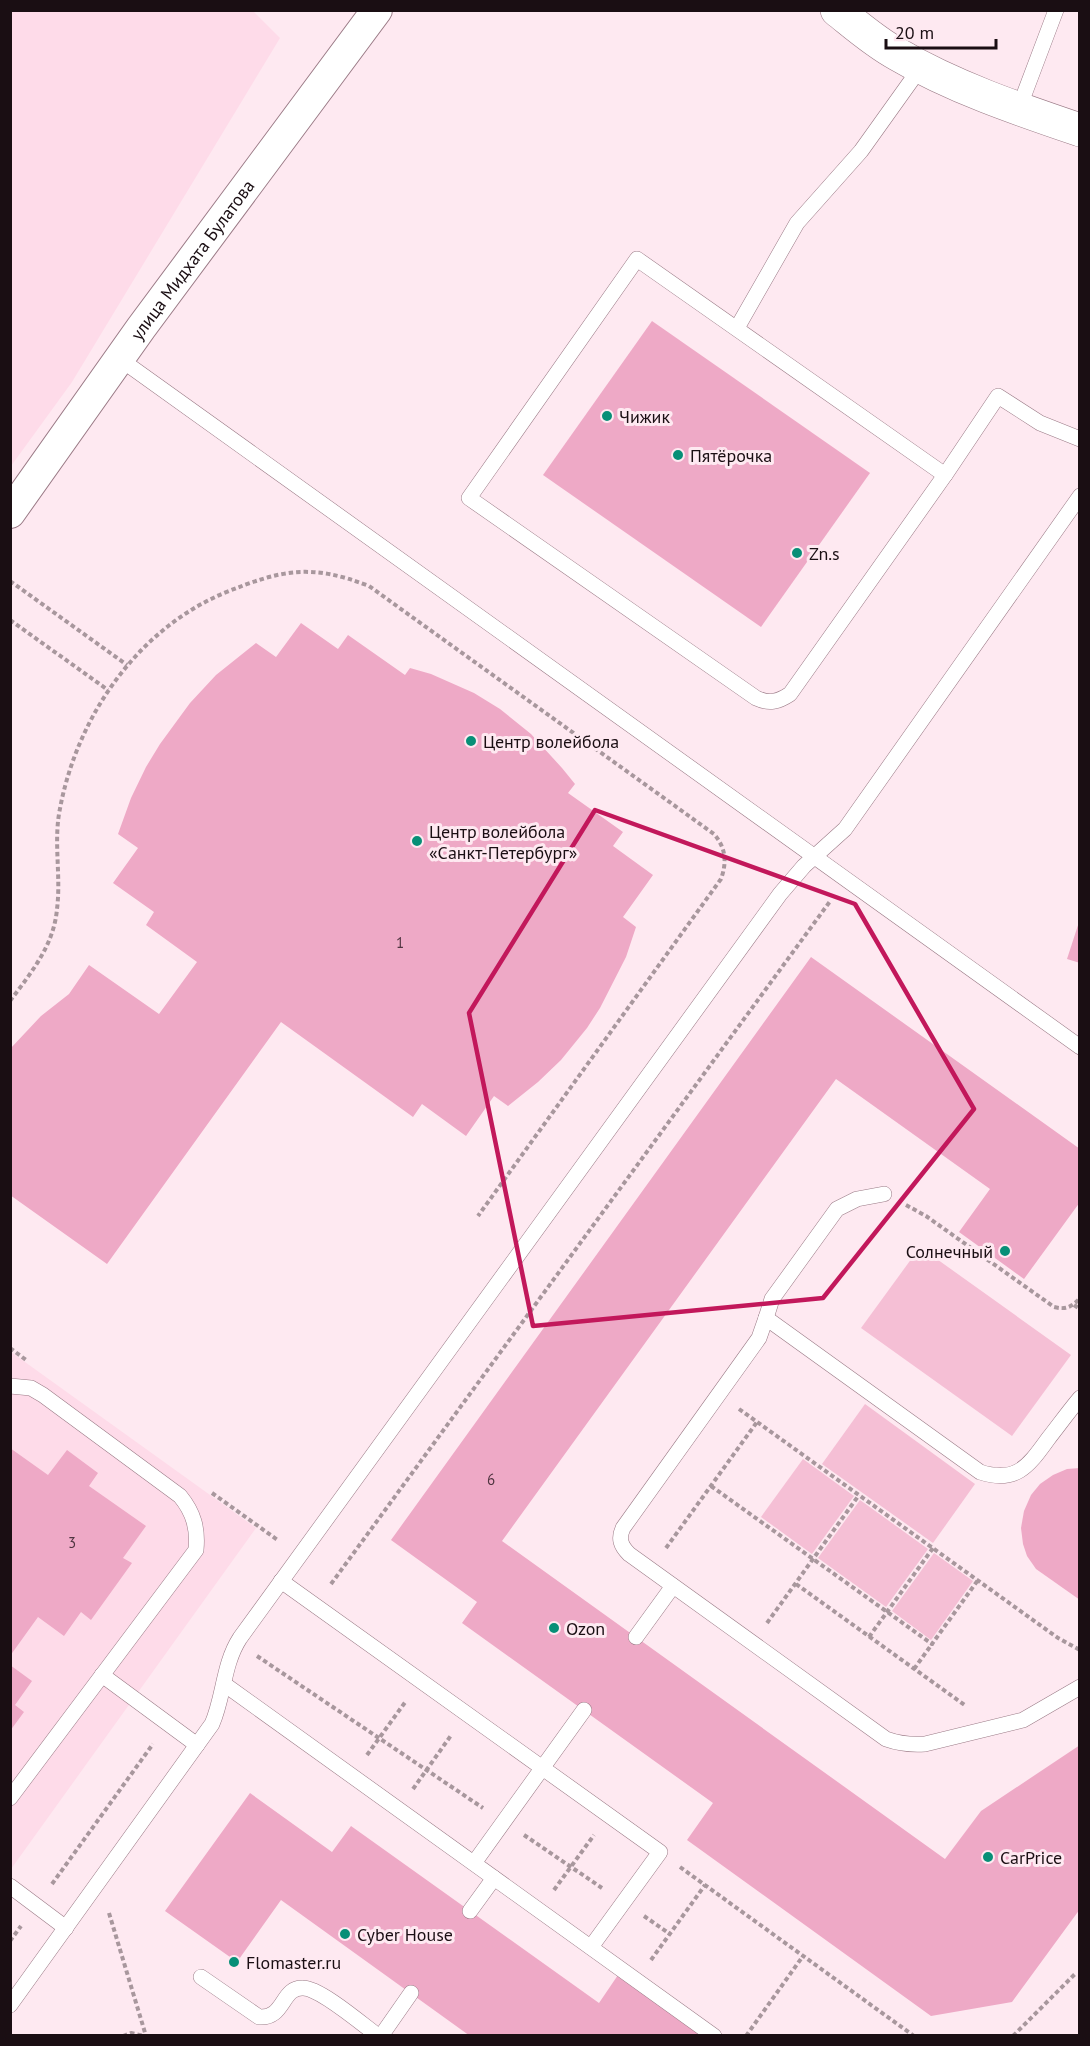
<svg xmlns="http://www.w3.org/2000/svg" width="1090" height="2046" viewBox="0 0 1090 2046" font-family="'PT Sans',sans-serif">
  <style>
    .built { fill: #fedbe9 }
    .green { fill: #f5bfd5 }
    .building { fill: #eea9c6 }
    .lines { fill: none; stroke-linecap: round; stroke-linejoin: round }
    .service-casing { stroke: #9a7a86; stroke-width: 16 }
    .minor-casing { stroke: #9a7a86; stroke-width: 32 }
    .secondary-casing { stroke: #9a7a86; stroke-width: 34 }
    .path { stroke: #a8979d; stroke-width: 4; stroke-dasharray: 4.5 3; stroke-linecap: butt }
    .service { stroke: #fff; stroke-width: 15 }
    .minor { stroke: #fff; stroke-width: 30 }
    .secondary { stroke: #fff; stroke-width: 33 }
    .marked { fill: none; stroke: #c2185b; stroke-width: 4.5; stroke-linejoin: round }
    .poi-dot { fill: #078f77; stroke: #fee9f1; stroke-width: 2 }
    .labels { text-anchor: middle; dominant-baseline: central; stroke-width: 6; stroke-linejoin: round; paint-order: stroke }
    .number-label { font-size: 15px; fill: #4f3540 }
    .street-label { font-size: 18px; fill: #1a0e13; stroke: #fee9f1 }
    .poi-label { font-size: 18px; fill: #1a0e13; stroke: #fee9f1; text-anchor: start }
  </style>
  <rect width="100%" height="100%" fill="#fee9f1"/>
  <g class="built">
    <polygon points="11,10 253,11 280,38 72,382 11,466"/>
    <polygon points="11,1352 256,1528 11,1869"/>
  </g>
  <g class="green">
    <polygon points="920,1247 1071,1355 1012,1436 861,1328"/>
    <polygon points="865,1404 975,1484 933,1543 822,1464"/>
    <polygon points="803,1459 854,1496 812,1554 761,1517"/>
    <polygon points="860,1500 928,1549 886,1607 818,1558"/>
    <polygon points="934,1553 973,1581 931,1640 892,1611"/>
  </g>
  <g class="building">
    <polygon points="652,321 870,473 761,627 543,475"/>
    <polygon points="301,623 338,649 348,635 405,675 410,668 431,674 474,693 500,709 531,734 562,768 575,784 568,793 623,832 613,846 653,875 623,917 636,927 626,957 600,1008 587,1028 561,1060 538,1082 508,1106 494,1096 466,1136 422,1104 413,1117 281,1022 107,1264 10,1195 10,1049 41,1016 69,994 89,965 159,1014 197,962 146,925 154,912 113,883 138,848 118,834 131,798 146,767 160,744 190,703 216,675 256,643 276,657"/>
    <polygon points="1080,919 1080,963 1067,959"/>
    <polygon points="811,957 1080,1149 1080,1202 1024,1279 959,1232 990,1189 836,1079 502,1541 945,1859 981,1811 1080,1745 1080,1909 1012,2002 931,2016 687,1840 713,1803 462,1623 477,1602 391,1540"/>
    <polygon points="10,1448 48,1475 67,1450 98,1473 89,1486 146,1526 123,1558 132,1563 91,1620 81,1612 64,1636 38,1617 10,1656"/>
    <polygon points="1080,1468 1080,1600 1036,1569 1027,1556 1023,1544 1021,1528 1024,1511 1031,1495 1040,1484 1053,1475 1067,1469"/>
    <polygon points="10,1665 32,1681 15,1705 24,1712 10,1731"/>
    <polygon points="250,1793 332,1852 351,1826 599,2003 618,1975 703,2036 470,2036 281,1900 237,1962 165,1911"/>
  </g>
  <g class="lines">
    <defs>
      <g id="service">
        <polyline points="1019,108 1056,10"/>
        <path d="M637,259L945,475L790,694C778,702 769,704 756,698L469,498Z"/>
        <polyline points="737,328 797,223 861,151 921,67"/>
        <polyline points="120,359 1080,1047"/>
        <polyline points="945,475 998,396 1040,423 1080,439"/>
        <polyline points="766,1318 772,1299 837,1209 857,1199 884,1194"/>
        <path d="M10,1386L31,1388L43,1395L180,1496C194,1513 198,1529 196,1550L10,1798"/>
        <path d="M1080,1398C1069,1411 1059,1425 1048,1439C1029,1465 1017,1484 980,1472L766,1318L759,1338L623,1528C618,1539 621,1546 629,1554L886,1739C900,1744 911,1745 925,1744L1023,1720L1080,1687"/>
        <polyline points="281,1581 660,1852 591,1947"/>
        <polyline points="636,1637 673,1586"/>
        <polyline points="102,1675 197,1745"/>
        <polyline points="224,1684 714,2036"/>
        <polyline points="474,1863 584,1710"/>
        <polyline points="10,1886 66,1928"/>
        <polyline points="470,1911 494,1878"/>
        <path d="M201,1977L259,2017C285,2019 281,1987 303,1988C320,1988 362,2024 378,2036"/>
        <path d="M10,2005L212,1724C224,1697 223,1664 240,1638L780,894L804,866L845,829L1080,496"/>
        <polyline points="381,2036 411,1993"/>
      </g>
      <g id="minor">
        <path id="s1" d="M10,513L141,328L377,10"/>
      </g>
      <path id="secondary" d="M837,10C857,26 875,42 897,54C953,87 1018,109 1080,130"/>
    </defs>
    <use href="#service" class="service-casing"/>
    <use href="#minor" class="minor-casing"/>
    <use href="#secondary" class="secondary-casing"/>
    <g class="path">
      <polyline points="10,581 127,665"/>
      <polyline points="10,620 108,690"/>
      <path d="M10,1001C31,973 54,945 57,909C61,877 54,845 59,814C75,720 135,631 224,593C281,570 310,563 369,586L714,834C726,848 727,862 721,879L478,1216"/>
      <path d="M906,1205L926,1216L1054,1307C1066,1310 1072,1307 1080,1298"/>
      <polyline points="1074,1305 1080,1309"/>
      <polyline points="10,1348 26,1360"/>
      <polyline points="739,1409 1058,1638 1080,1650"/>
      <polyline points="711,1486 932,1644 978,1580"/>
      <polyline points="212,1493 279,1541"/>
      <polyline points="666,1548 757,1422"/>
      <polyline points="331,1584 831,900"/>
      <polyline points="796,1584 966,1706"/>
      <polyline points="767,1623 859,1495"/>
      <polyline points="869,1637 933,1548"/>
      <polyline points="257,1656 483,1808"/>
      <polyline points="914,1669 932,1644"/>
      <polyline points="367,1755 406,1701"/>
      <polyline points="413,1789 452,1734"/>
      <polyline points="524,1835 602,1888"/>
      <polyline points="680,1867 914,2036"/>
      <polyline points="52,1884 153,1744"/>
      <polyline points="554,1890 594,1835"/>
      <polyline points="109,1913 146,2036"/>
      <polyline points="644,1916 670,1934"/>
      <polyline points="10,1941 21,1926"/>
      <polyline points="651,1960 705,1885"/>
      <polyline points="123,2036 131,2033 144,2036"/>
      <polyline points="746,2036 803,1956"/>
      <polyline points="1013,2036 1075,1974"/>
    </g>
    <use href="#service" class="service"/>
    <use href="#minor" class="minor"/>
    <use href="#secondary" class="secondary"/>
  </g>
  <path class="marked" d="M595,810L855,904L974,1109L823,1298L533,1326L469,1013Z"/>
  <g class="poi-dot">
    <circle cx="607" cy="416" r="6"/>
    <circle cx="678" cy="455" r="6"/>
    <circle cx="797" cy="553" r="6"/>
    <circle cx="471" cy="741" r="6"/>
    <circle cx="417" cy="841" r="6"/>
    <circle cx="1005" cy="1251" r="6"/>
    <circle cx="554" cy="1628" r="6"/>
    <circle cx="988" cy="1857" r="6"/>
    <circle cx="345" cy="1934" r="6"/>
    <circle cx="234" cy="1962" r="6"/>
  </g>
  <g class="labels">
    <g class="number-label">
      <text x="400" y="942">1</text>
      <text x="491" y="1479">6</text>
      <text x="72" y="1542">3</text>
    </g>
    <g class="street-label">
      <text stroke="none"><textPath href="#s1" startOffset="312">улица Мидхата Булатова</textPath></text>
    </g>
    <g class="poi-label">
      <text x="619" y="416">Чижик</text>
      <text x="690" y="455">Пятёрочка</text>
      <text x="809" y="553">Zn.s</text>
      <text x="483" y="741">Центр волейбола</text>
      <text x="429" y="831">Центр волейбола<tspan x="429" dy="21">«Санкт-Петербург»</tspan></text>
      <text x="993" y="1251" text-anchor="end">Солнечный</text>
      <text x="566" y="1628">Ozon</text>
      <text x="1000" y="1857">CarPrice</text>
      <text x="357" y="1934">Cyber House</text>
      <text x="246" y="1962">Flomaster.ru</text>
    </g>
  </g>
  <rect width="1090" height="2046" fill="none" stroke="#1a0e13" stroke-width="24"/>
  <path d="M886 39v9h110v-9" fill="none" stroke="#1a0e13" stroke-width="3"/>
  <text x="895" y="39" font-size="18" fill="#1a0e13" stroke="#fee9f1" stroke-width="4.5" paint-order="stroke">20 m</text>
</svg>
